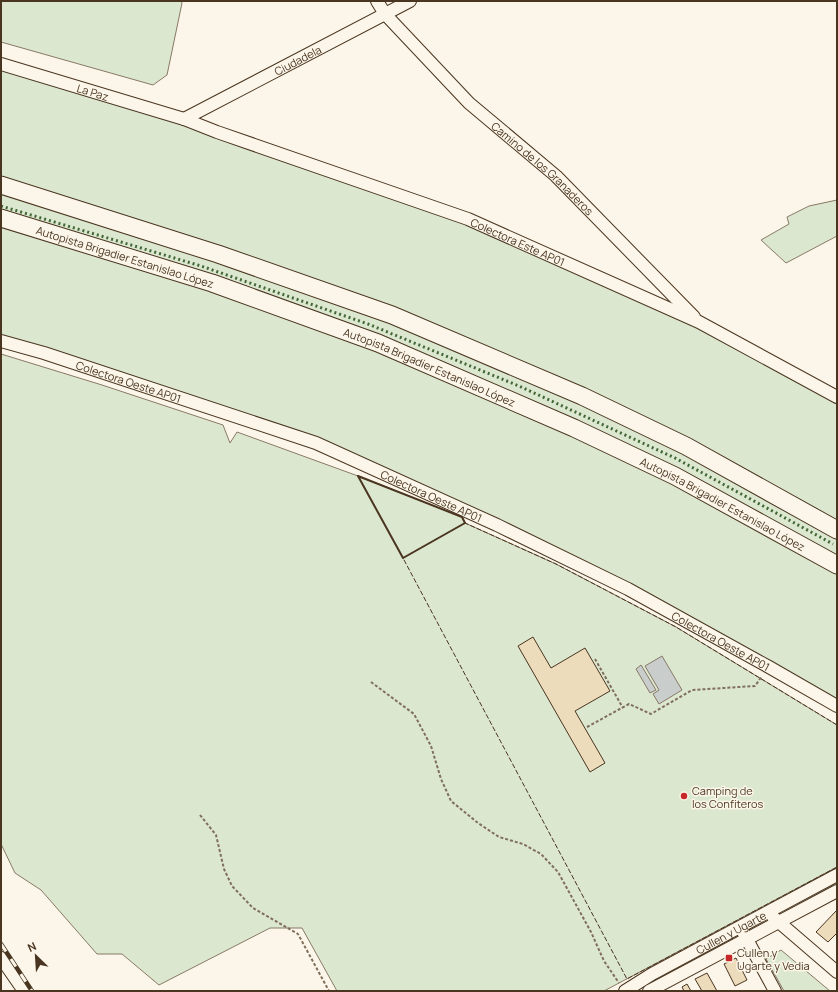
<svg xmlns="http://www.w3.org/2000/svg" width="838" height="992" viewBox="0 0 838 992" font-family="Manrope,sans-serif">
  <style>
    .green { fill: #dce7d0; stroke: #887966 }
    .water { fill: #c9cecd; stroke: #887966 }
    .building { fill: #ecdcbc; stroke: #4a3520 }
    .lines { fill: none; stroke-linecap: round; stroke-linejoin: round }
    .minor-casing { stroke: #4a3520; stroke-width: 14 }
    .highway-casing { stroke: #4a3520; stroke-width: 19 }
    .path { stroke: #7f6f5c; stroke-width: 2; stroke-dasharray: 3 2; stroke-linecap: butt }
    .minor { stroke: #fbf6e9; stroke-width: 12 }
    .highway { stroke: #fbf6e9; stroke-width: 17 }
    .rail-casing { stroke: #4a3520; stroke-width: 4.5 }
    .rail { stroke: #fbf6e9; stroke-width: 3; stroke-dasharray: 9; stroke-linecap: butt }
    .hedge { stroke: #436837; stroke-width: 3; stroke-dasharray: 2 3; stroke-linecap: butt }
    .fence { stroke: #4a3520; stroke-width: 1; stroke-dasharray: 5 2; stroke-linecap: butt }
    .wall { stroke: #4a3520; stroke-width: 2 }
    .poi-dot { fill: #c62828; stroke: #fbf6e9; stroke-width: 1.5 }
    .labels { text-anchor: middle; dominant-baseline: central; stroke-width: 3; stroke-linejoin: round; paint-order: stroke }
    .street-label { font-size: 11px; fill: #4a3520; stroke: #fbf6e9 }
    .poi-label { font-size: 11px; fill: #4a3520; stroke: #fbf6e9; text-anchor: start }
  </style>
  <rect width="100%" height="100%" fill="#fbf6e9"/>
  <g class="green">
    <polygon points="1,1 181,1 182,3 167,75 153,85 1,42"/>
    <polygon points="1,64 468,219 699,322 837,397 837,706 628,589 316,443 1,341"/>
    <polygon points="837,200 837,236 786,263 761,240 789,224 787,217 809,206"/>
    <polygon points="1,354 102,385 223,425 230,443 237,432 358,476 462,517 465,523 556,564 676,627 837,725 837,867 604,991 337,991 302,928 270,928 159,985 122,954 97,954 41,890 15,873 1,844"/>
    <polygon points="837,880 837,886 789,911 786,908"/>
    <polygon points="730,939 730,942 672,973 670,972 670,971"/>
    <polygon points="781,950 830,991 784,991 766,959"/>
  </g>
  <g class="water">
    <polygon points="662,656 682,690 659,704 653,694 659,690 645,666"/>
    <polygon points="641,665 656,690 650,693 636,669"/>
  </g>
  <g class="building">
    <polygon points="533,637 551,668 585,648 610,691 575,711 605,763 590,772 518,646"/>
    <polygon points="837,910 837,933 828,942 816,932"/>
    <polygon points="736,958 747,980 735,986 724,964"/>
    <polygon points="707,973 717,991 702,991 695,979"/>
    <polygon points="687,984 691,991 684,991 682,987"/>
  </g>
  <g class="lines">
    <defs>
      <g id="minor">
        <path id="s1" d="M377,1L385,14L469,103L556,176L694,317"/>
        <path id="s2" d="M1,64L184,119L217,132L468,219L699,322L837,397"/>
        <path id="s3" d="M184,119L410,1"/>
        <path id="s4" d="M1,341L44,353L316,443L497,525L628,589L769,667L837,706"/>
        <polyline points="773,917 837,972"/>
        <polyline points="743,932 775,991"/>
        <polyline points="1,958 24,991"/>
        <path id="s5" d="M625,991L652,974L837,875"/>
        <polyline points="649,991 837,891"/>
      </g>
      <g id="highway">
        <polyline points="1,185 218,254 392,315 582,396 686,446 837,530"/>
        <path id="s6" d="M1,218L212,283L378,343L574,428L675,476L837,565"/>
      </g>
    </defs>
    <use href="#minor" class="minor-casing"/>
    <use href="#highway" class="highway-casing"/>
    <g class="path">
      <polyline points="595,659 623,708"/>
      <polyline points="371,682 414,714 431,746 441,779 451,801 478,823 499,837 523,844 541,854 558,872 591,932 604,961 619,983"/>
      <polyline points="587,727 629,704 651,714 692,690 755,686 762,676"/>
      <polyline points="200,815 216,835 224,869 232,886 253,908 298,934 329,991"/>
    </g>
    <use href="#minor" class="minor"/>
    <use href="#highway" class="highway"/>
    <defs>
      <polyline id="rail" points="1,944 32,991"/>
    </defs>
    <use href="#rail" class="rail-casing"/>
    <use href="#rail" class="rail"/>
    <polyline class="hedge" points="1,206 201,266 368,324 519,386 675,458 833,544"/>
    <polyline class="fence" points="837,725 676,627 556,564 465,523 403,558 627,979 837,867"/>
    <polygon class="wall" points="358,476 462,517 465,523 403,558"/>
  </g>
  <g class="poi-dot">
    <circle cx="684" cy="796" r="4"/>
    <rect x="725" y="954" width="8" height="8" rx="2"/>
  </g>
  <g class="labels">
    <g class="street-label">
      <text stroke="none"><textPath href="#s3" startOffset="128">Ciudadela</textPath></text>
      <text stroke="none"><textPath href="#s2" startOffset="96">La Paz</textPath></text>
      <text stroke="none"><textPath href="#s1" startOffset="236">Camino de los Granaderos</textPath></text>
      <text stroke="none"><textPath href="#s2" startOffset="547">Colectora Este AP01</textPath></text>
      <text stroke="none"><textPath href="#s6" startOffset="130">Autopista Brigadier Estanislao López</textPath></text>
      <text stroke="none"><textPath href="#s6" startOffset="454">Autopista Brigadier Estanislao López</textPath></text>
      <text stroke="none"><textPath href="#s4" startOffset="134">Colectora Oeste AP01</textPath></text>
      <text stroke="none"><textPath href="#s4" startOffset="458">Colectora Oeste AP01</textPath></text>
      <text stroke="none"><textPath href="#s6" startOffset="778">Autopista Brigadier Estanislao López</textPath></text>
      <text stroke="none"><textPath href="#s4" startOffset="782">Colectora Oeste AP01</textPath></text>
      <text stroke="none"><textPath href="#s5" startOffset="121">Cullen y Ugarte</textPath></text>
    </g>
    <g class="poi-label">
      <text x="692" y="790">Camping de<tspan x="692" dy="13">los Confiteros</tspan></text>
      <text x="737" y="952">Cullen y<tspan x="737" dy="13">Ugarte y Vedia</tspan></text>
    </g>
  </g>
  <rect width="838" height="992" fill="none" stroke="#4a3520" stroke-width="4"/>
  <g transform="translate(36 956) rotate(335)" stroke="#fbf6e9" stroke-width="3" paint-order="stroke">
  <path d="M0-3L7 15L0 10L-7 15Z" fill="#4a3520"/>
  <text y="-6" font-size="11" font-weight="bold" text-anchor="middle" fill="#4a3520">N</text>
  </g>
</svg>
